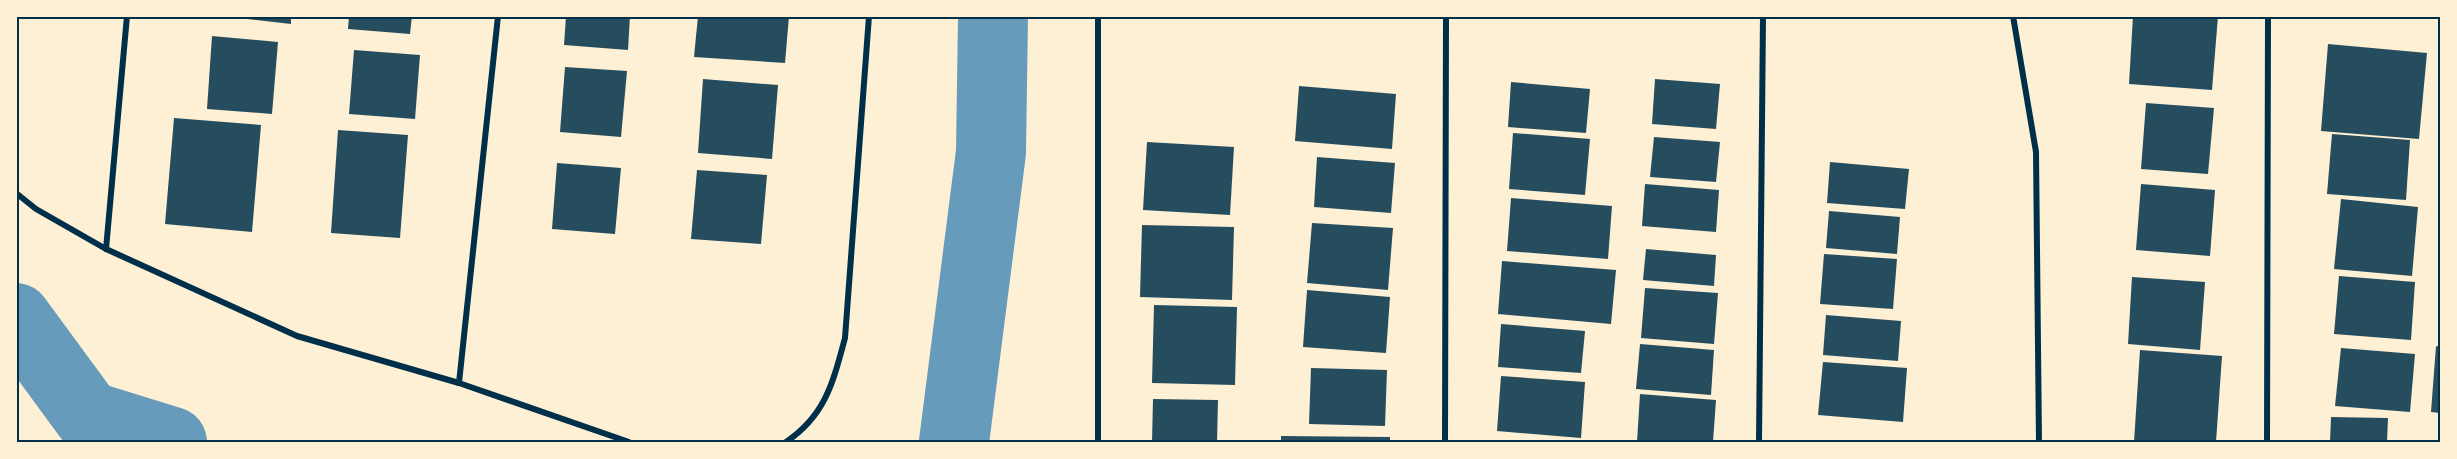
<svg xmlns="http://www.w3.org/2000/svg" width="2457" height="459" viewBox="0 0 2457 459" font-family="Karla,sans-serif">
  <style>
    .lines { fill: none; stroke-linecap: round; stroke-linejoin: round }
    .river { stroke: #669bbc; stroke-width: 70 }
    .building { fill: #264d5e }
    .minor { stroke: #003049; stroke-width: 6 }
    .neatline { fill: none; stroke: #003049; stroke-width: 2 }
  </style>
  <rect width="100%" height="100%" fill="#fdf0d5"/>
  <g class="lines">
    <g class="river">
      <polyline points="16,318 88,416 172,442"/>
      <polyline points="954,442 991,152 993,16"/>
    </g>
  </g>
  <g class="building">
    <polygon points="220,16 291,16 291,24"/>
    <polygon points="349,16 412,16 410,34 348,29"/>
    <polygon points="566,16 630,16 628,50 564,45"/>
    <polygon points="698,16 789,16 785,63 694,57"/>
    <polygon points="2133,16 2218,16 2212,90 2129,84"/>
    <polygon points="212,36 278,42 272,114 207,109"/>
    <polygon points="2328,44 2427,53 2419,139 2321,131"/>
    <polygon points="354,50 420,55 415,119 349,114"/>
    <polygon points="565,67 627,71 621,137 560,132"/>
    <polygon points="703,79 778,85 772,159 698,153"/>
    <polygon points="1655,79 1720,84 1716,129 1652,124"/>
    <polygon points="1511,82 1590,89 1586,133 1508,127"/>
    <polygon points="1299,86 1396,94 1392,149 1295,141"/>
    <polygon points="2146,103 2214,108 2208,174 2141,169"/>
    <polygon points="174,118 261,125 252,232 165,224"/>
    <polygon points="338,130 408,135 400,238 331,233"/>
    <polygon points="1513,133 1590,139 1585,195 1509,189"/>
    <polygon points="2332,134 2410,140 2406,200 2327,194"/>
    <polygon points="1654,137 1720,142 1716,182 1650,177"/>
    <polygon points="1147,142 1234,147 1230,215 1143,210"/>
    <polygon points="1317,157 1395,163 1391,213 1314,207"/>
    <polygon points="1830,162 1909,169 1905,209 1827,203"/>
    <polygon points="557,163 621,168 615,234 552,229"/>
    <polygon points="697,170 767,175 761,244 691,239"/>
    <polygon points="1645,184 1719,190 1716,232 1642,226"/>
    <polygon points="2141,184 2215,190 2210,256 2136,250"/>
    <polygon points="1511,198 1612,206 1608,259 1507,251"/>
    <polygon points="2341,199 2418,207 2412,276 2334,269"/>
    <polygon points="1829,211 1900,217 1897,254 1826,248"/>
    <polygon points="1312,223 1393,228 1388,290 1307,283"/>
    <polygon points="1142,225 1234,227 1232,300 1140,297"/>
    <polygon points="1646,249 1716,255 1714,286 1643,280"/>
    <polygon points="1824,254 1897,259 1893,309 1820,304"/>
    <polygon points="1502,261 1616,270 1611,324 1498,314"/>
    <polygon points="2339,276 2415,282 2411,340 2334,334"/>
    <polygon points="2132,277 2205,282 2200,350 2128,344"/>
    <polygon points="1645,288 1718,293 1714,344 1641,338"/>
    <polygon points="1307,290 1390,297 1386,353 1303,347"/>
    <polygon points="1154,305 1237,307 1235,385 1152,383"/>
    <polygon points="1826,315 1901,321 1898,361 1823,355"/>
    <polygon points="1501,324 1585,331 1581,373 1498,367"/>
    <polygon points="1640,344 1714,350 1711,395 1636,389"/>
    <polygon points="2436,346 2440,347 2440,413 2431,412"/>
    <polygon points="2341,348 2415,354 2410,412 2335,406"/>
    <polygon points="2140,350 2222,356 2216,442 2134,442"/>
    <polygon points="1823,362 1907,368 1903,422 1818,415"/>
    <polygon points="1311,368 1387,370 1385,426 1309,424"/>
    <polygon points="1501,376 1585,382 1581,438 1497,431"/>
    <polygon points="1640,394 1716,400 1713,442 1637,442"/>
    <polygon points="1153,399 1218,400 1217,442 1152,442"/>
    <polygon points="2331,417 2388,418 2387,442 2330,442"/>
    <polygon points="1281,436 1390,437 1390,442 1281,442"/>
  </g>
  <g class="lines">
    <g class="minor">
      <polyline points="2013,16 2036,152 2039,442"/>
      <polyline points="16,193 36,209 106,249 297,336 459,383 629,442"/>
      <polyline points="106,249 127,16"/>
      <polyline points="459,383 498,16"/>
      <path d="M786,442C826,415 833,382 845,338L869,16"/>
      <polyline points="1098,442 1098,16"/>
      <polyline points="1445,442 1446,16"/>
      <polyline points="1759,442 1763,16"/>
      <polyline points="2267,442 2268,16"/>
    </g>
  </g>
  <rect width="2457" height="459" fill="none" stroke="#fdf0d5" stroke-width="36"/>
  <rect x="18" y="18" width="2421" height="423" class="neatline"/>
</svg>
